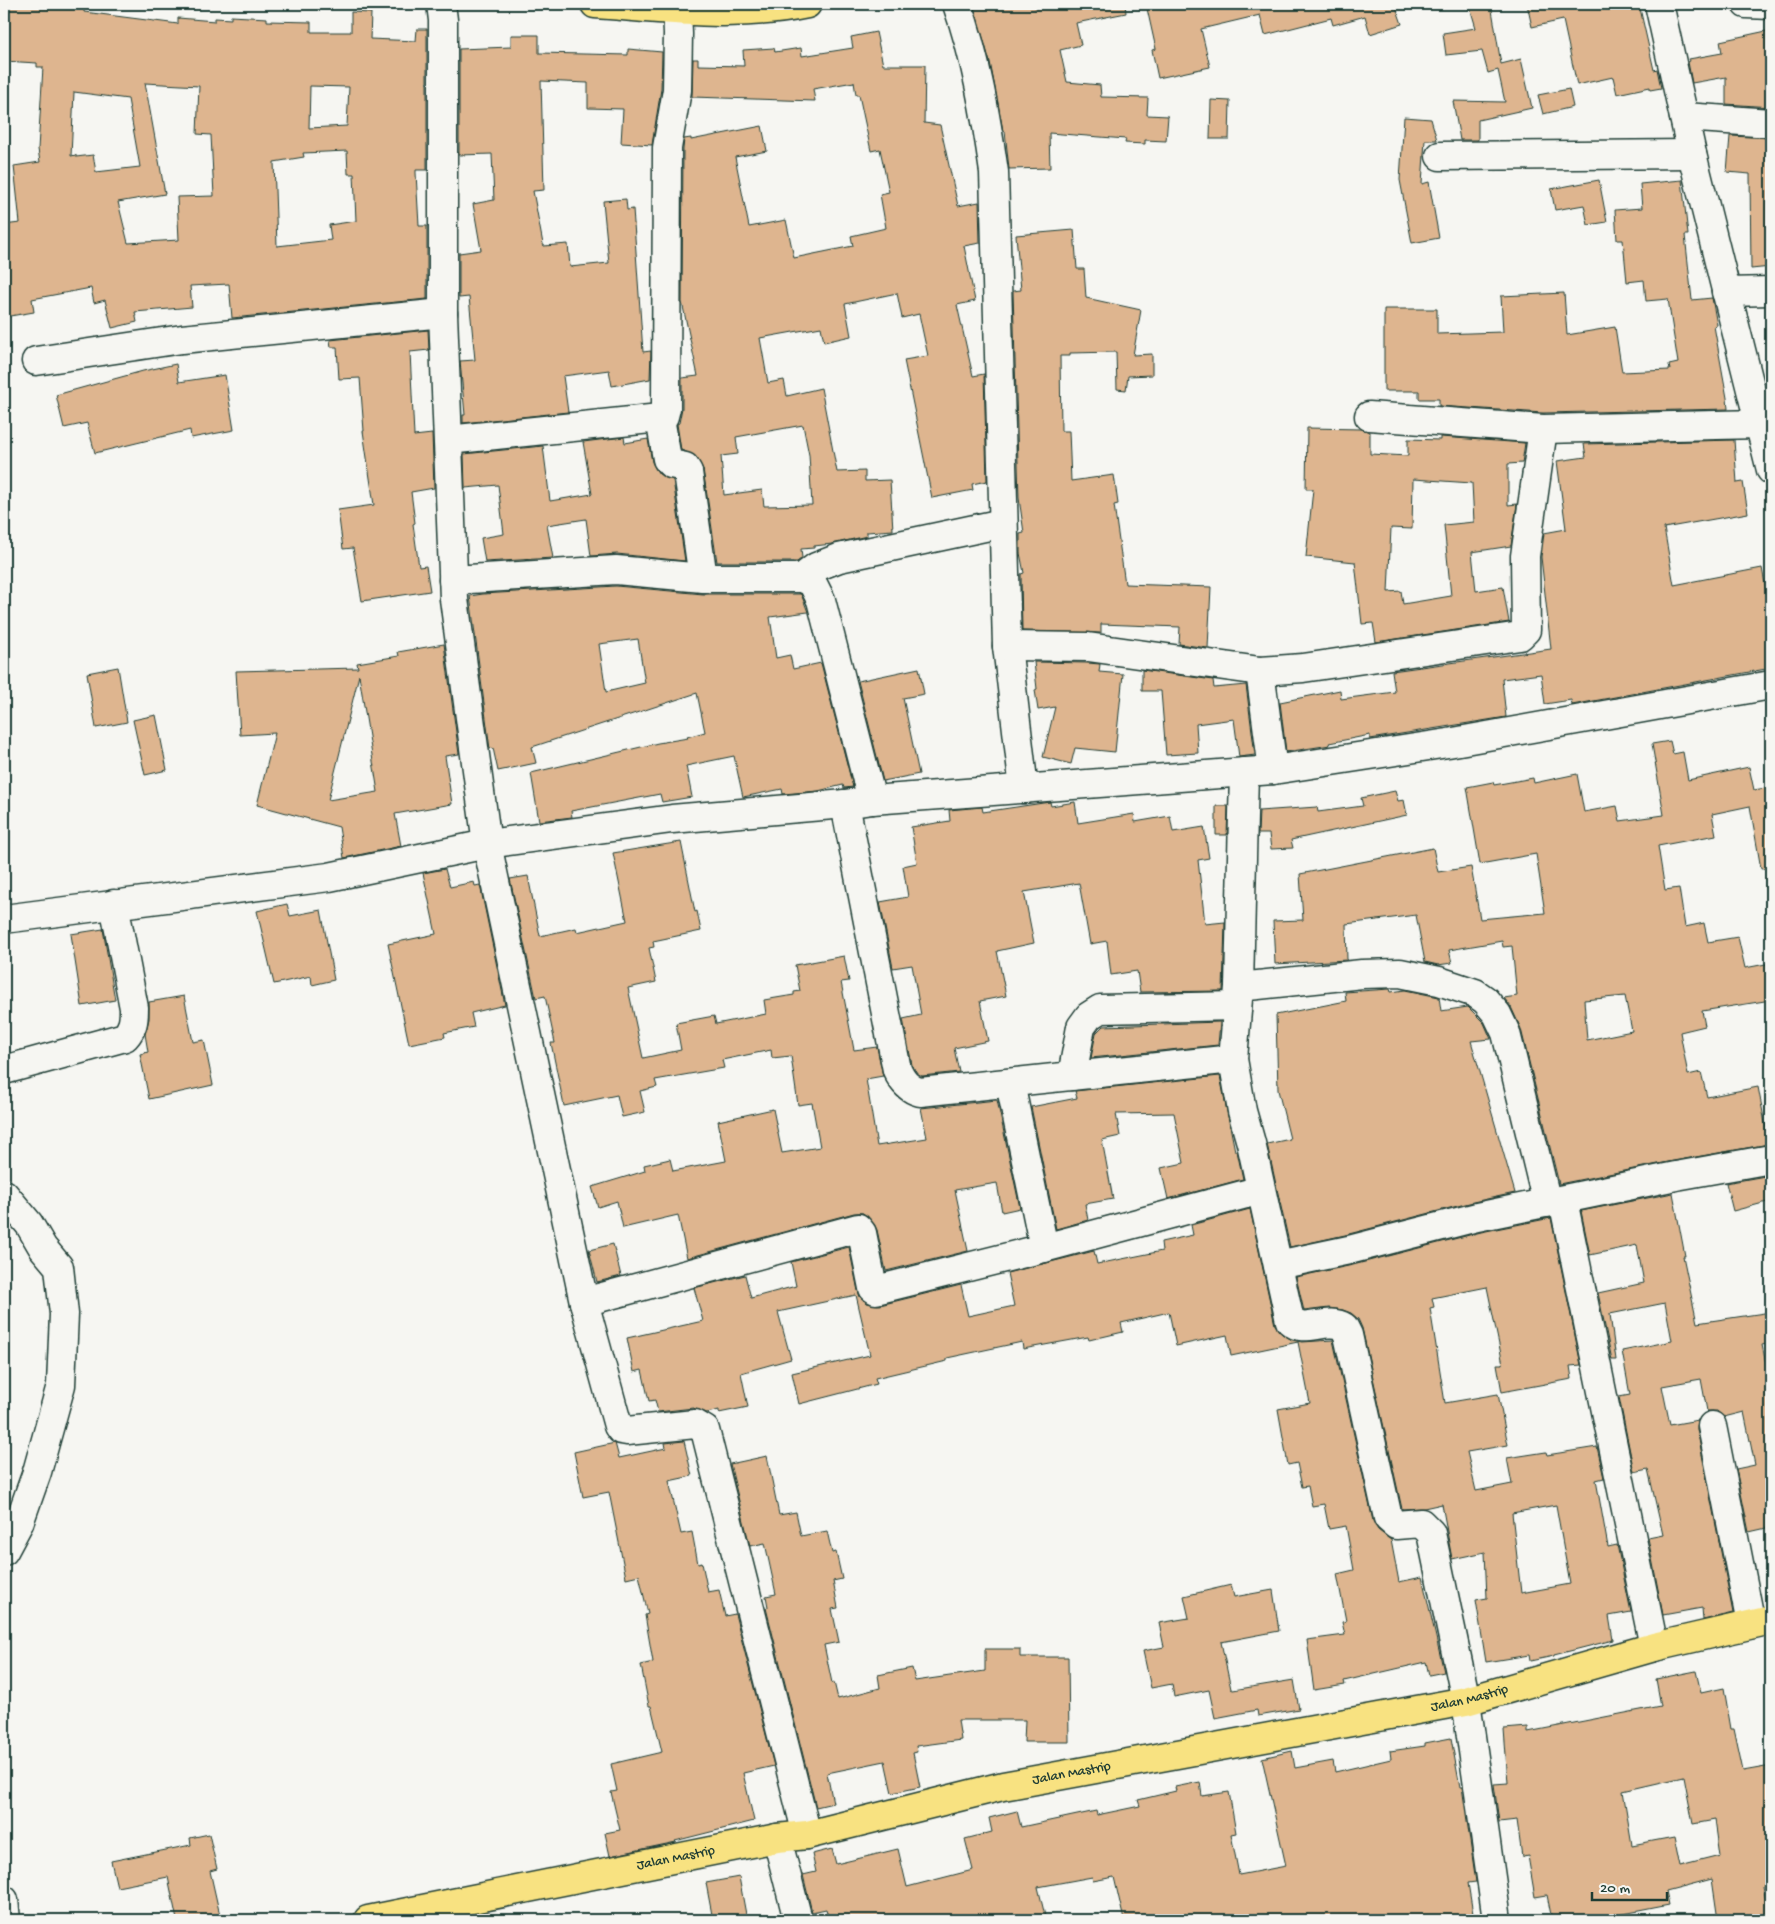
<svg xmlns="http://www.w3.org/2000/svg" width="1775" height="1924" viewBox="0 0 1775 1924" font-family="'Gochi Hand',sans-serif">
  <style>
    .building { fill: #deb58f; stroke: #1f3d34; fill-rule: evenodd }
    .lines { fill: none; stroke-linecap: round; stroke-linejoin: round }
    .minor-casing { stroke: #1f3d34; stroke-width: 31 }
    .major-casing { stroke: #1f3d34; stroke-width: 31 }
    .minor { stroke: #f6f6f2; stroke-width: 28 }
    .major { stroke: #f8e281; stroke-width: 28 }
    .labels { text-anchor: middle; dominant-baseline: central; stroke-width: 4.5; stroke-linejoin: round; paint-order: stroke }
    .street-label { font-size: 14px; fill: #1f3d34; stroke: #f6f6f2 }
  </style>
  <rect width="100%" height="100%" fill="#f6f6f2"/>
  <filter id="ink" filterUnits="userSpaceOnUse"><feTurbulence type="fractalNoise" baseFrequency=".02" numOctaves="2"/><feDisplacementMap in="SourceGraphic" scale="10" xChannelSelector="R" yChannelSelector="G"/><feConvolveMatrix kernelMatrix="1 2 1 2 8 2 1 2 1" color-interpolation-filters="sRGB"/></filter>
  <g filter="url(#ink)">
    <g class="building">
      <path d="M4,4H84V12L178,24V18L215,21V18L231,19V16L267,18V21L311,22V32H351V12L371,13L370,39L416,41L417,29H427V170H416V173L419,226H427V299L232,318L229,284L190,286L192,307L135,312L137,322L112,328L105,300L94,303L91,288L32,299L34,312L4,317V225L20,223L14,166L40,162L38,149L43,67H37V63L4,61ZM145,83L199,86L197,134L211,135L214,196L177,197L179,240L128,243L118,202L165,194ZM310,86L349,87L347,126L309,128ZM74,92L128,99L140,167L96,172L93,155L76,157V155L71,156ZM347,151L348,174H354L356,221L329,225L331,240L277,246L274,162L304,157L303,153Z"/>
      <polygon points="973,4 1033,4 1035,8 1057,4 1125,4 1126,13 1076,23 1081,45 1060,50 1067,82 1100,85 1101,97 1148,98 1147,115 1168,116 1166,141 1145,140 1145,144 1125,143 1126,139 1049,133 1050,168 1009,169 1005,131 1003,131 990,62"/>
      <polygon points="1146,4 1395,4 1402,24 1370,34 1365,16 1333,25 1331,18 1265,35 1260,15 1201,29 1210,67 1158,78 1152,50 1156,49"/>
      <polygon points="1469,4 1491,4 1501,64 1521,59 1532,108 1478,120 1478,140 1460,140 1453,101 1505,102 1498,70 1488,73 1482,51 1446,55 1443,33 1476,28"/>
      <polygon points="1527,4 1639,4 1654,70 1657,69 1661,88 1650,90 1650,87 1617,94 1613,77 1577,85 1563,20 1532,27"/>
      <polygon points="1771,30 1771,107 1726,104 1726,77 1692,83 1688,62 1690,61 1689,59 1722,53 1720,41"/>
      <path d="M876,32L883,65H925L924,123L940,125L958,206L979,202L980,243L964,246L975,301L957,305L973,376L984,374L987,481L972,484L973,490L932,498L904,360L928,356L919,314L902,318L897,293L845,304L851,336L824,342L821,327L760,338L768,383L784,380L787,396L821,388L837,472L865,471V481L890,480L893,530L867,532V536L832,544L814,546V548L801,549L802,558L797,562H717L703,469L694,455L681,450L677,424L679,423L682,408V378L698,376L682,302L683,149L684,139L691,138V140L762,126L767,151L735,157L749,227L786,220L794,258L853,246L851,236L886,228L880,194L889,192L880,149L871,151L859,95H856L854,82L813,89L815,101L692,97L693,59H698V65L744,66L743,50L774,48L775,52L801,48L802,56L853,48L851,37ZM803,425L809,455L812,505L764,506L762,490L724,495L721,456L738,454L736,437Z"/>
      <polygon points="511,35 539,35 539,53 628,55 628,49 662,52 661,89 652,145 621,143 623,109 588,108 588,83 541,81 544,190 533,191 543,244 544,246 568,244 570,267 609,263 603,201 626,199 627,210 633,209 643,352 651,351 650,379 612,386 609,370 563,376 568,412 463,423 463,415 465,415 460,361 475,360 469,297 459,298 459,253 481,250 473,204 494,200 492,154 459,155 459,49 511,47"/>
      <polygon points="1569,89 1573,107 1543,114 1538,95"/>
      <polygon points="1211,100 1230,101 1229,139 1210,139"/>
      <polygon points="1404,117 1431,119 1437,140 1425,140 1422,184 1429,182 1439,238 1412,243 1400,180"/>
      <polygon points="1730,136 1771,138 1771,267 1751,269 1750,174 1727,172"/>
      <polygon points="1599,180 1607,222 1588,225 1584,205 1555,210 1551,189"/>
      <polygon points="1682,180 1688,235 1685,235 1692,300 1712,298 1717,325 1714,326 1727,398 1728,409 1543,413 1439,406 1439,399 1419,399 1419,391 1384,391 1384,309 1437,309 1437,334 1503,332 1501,296 1564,293 1567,335 1615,327 1622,372 1670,370 1669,365 1678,363 1668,299 1646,301 1644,280 1627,282 1623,240 1617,240 1615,210 1642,208 1640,184"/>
      <polygon points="1074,230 1077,269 1084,269 1086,298 1141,310 1133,355 1152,354 1152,375 1128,376 1126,390 1117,389 1116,352 1070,353 1070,356 1060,356 1061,431 1069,431 1071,481 1114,475 1118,504 1114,505 1125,584 1211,587 1208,648 1179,644 1180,627 1101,624 1101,633 1022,631 1021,574 1024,573 1020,553 1020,534 1024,533 1019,498 1013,291 1021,290 1016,235"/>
      <polygon points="428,330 429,350 410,352 414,436 432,434 434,488 411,492 415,523 413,524 419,567 426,566 430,591 362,601 353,548 343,549 338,510 374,505 363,431 364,431 360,378 339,379 337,347 331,347 330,340"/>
      <polygon points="176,364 179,382 225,375 234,430 191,438 190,430 95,453 87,423 64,428 56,395 143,371"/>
      <path d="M1307,428L1361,429L1370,432V454L1408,456V439L1440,440V437L1525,443L1522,463L1508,464V505L1517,504L1511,546L1472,552L1476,591L1503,587L1509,622L1376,642L1373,623L1362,624L1355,562L1306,557L1313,489H1306ZM1413,479L1472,483L1474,522L1444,525L1451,596L1403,604L1401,591L1388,592L1391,528L1412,529Z"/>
      <polygon points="624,437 625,443 648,439 652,462 655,468 659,474 673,480 685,561 617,554 591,556 586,519 547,525 553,558 485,562 481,538 504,534 498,485 465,488 464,454 543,446 550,501 592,494 583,442"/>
      <polygon points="1734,440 1737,483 1743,482 1748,513 1664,528 1674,585 1762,568 1766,589 1771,588 1771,668 1572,705 1571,700 1545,704 1541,674 1502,679 1506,717 1370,739 1370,735 1329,743 1330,745 1286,752 1280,702 1340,690 1341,699 1395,692 1392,671 1551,649 1541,557 1544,533 1566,529 1557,461 1586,457 1584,444"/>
      <path d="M616,586L703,594H801L808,612L770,617L776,658L790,655L793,669L821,663L853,787L844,788L843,785L818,791L783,794L782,789L743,797L734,756L686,766L692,797L662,802L660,794L571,811L572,817L539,821L531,773L658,743L688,738L687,737L705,732L697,693L532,747L536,763L498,771L493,748L490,749L470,596L483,594ZM638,639L645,683L606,692L599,644Z"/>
      <path d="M444,644L459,754L445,756L452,804L395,814L401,846L344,858L339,827L257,805L275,733L240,735L236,671L358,668L357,663L399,656L398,652ZM359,675L378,792L328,800Z"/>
      <polygon points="1034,662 1087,663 1100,664 1099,672 1123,674 1115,752 1075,748 1071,764 1043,757 1055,707 1038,710 1035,690 1037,689"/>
      <polygon points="118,667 127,722 96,728 87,673"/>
      <polygon points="919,668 924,694 903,698 919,774 883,781 858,681"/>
      <polygon points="1142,670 1213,680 1214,688 1246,685 1255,755 1239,757 1234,719 1196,724 1198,753 1166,755 1161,691 1142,691"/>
      <polygon points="156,715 167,770 145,775 133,720"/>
      <path d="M1670,741L1673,754L1683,752L1688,780L1749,767L1754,790L1771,787V868L1761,869L1750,806L1712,814L1716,835L1658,846L1665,890L1679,888L1685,927L1704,923L1708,942L1738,937L1745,968L1771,963V1000L1702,1011L1705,1026L1680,1032L1688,1075L1701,1072L1707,1097L1758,1087L1769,1144L1673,1161L1559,1184L1521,1029L1511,1007L1504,998L1517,996L1512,946L1503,947L1502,941L1449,950L1452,963L1438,965L1425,962L1416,915L1346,924L1347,960L1275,964L1273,921L1303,920L1300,874L1433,848L1438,872L1471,867L1480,919L1545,913L1536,854L1480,864L1467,787L1493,782L1494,785L1533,778L1534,783L1577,774L1584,812L1617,806L1620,821L1664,815L1652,744ZM1625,996L1632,1031L1587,1040L1584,1000Z"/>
      <polygon points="1395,791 1398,801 1404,800 1407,815 1291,840 1293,848 1271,849 1269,834 1258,834 1259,811 1317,807 1318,812 1363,806 1361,798"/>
      <polygon points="1050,802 1051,806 1075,802 1078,823 1134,814 1135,822 1170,816 1173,832 1204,827 1209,858 1198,860 1205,924 1225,922 1223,991 1140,992 1137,971 1111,975 1107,941 1090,944 1079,883 1024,892 1034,943 997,951 1006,996 980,1001 988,1041 954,1048 959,1072 922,1076 917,1073 912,1065 903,1019 921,1015 912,965 893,968 880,902 908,897 903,866 917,863 911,827 950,821 949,810 982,807 983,812"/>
      <polygon points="1216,806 1228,806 1227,835 1216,835"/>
      <polygon points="681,842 695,912 697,911 701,931 653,941 654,947 649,948 656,982 628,988 643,1058 681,1050 676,1023 714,1016 716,1024 766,1014 764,1000 794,995 794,992 800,991 795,965 844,956 849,981 841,982 854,1050 877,1047 883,1076 866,1079 877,1146 927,1138 921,1108 997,1100 1020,1208 1002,1212 997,1183 955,1190 968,1251 886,1271 877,1230 874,1224 863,1213 854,1213 687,1258 678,1215 623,1228 617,1201 598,1207 592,1187 645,1171 644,1165 670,1159 673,1171 726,1161 718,1121 773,1109 782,1153 820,1147 812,1103 798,1105 791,1056 772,1058 771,1050 722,1060 724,1068 655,1080 657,1087 640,1091 645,1112 622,1117 617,1095 564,1106 551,1043 555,1043 545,996 536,998 510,879 528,876 540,936 576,928 577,932 627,921 613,853"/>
      <polygon points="445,869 450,887 474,882 475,886 480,885 505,1005 471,1013 474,1027 444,1033 445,1037 409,1044 388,944 436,934 423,873"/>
      <polygon points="287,904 290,916 321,910 334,980 312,985 311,976 274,984 257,911"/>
      <polygon points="103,929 115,1000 82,1006 71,934"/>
      <polygon points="1390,989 1391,992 1405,990 1439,997 1441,1011 1468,1007 1484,1023 1491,1039 1471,1041 1515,1193 1473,1202 1345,1235 1290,1247 1267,1144 1290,1139 1278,1090 1276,1015 1346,1001 1345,992"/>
      <polygon points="184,996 193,1042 204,1040 213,1085 149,1099 140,1054 148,1052 145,1034 149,1019 149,1002"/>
      <polygon points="1220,1022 1218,1045 1091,1058 1096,1033 1103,1026"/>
      <polygon points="1220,1076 1235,1151 1237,1151 1243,1179 1168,1199 1161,1168 1184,1163 1174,1113 1116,1114 1120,1136 1102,1140 1113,1199 1085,1204 1088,1220 1056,1229 1031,1107 1077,1098 1075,1091"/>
      <polygon points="1771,1175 1771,1201 1733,1211 1726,1183"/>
      <polygon points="1673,1193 1685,1256 1683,1256 1697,1323 1771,1312 1771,1343 1762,1345 1771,1387 1771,1527 1749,1532 1736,1469 1755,1465 1744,1412 1724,1417 1717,1411 1707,1411 1701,1379 1662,1386 1670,1425 1698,1420 1697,1429 1733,1613 1703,1620 1702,1608 1663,1615 1648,1538 1663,1535 1648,1469 1634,1472 1619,1397 1630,1395 1622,1351 1672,1341 1665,1303 1610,1314 1616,1360 1612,1360 1598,1293 1644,1283 1637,1245 1590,1255 1581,1211"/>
      <polygon points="1250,1209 1275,1325 1282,1334 1292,1340 1302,1342 1333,1340 1373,1521 1378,1530 1391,1540 1399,1582 1422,1577 1444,1672 1429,1675 1426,1662 1344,1681 1345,1685 1314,1690 1307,1640 1345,1635 1342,1622 1346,1621 1337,1574 1354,1570 1346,1526 1329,1529 1324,1504 1312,1506 1308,1486 1302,1487 1297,1463 1288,1465 1278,1409 1310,1403 1298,1342 1231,1356 1227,1335 1176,1346 1169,1312 1121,1323 1123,1332 1089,1340 1088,1337 1023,1349 1022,1342 947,1358 947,1361 875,1378 877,1384 799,1404 792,1373 870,1355 856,1295 778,1312 791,1359 741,1373 748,1407 719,1413 719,1410 707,1413 693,1408 658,1412 655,1400 649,1401 642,1370 634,1372 627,1338 703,1321 694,1288 745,1275 751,1298 796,1286 791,1262 849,1247 858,1291 860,1297 867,1303 880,1305 961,1285 968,1316 1014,1306 1007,1273 1094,1251 1097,1264 1162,1251 1161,1242 1193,1235 1191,1225"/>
      <path d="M1551,1218L1581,1365L1570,1366L1572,1379L1502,1392L1497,1364H1503L1487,1287L1432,1298L1434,1307L1430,1308L1445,1403L1498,1394L1508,1445L1467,1452L1476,1491L1512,1484L1507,1458L1546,1452L1547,1455L1597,1447L1604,1478L1596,1480L1608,1547L1617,1545L1631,1612L1609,1616L1613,1640L1554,1655V1656L1530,1661L1529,1655L1486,1662L1476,1600L1487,1598L1485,1552L1452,1559L1442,1504L1424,1508L1402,1509L1362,1328L1358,1319L1351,1313L1343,1310L1329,1308L1304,1311L1296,1277L1353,1265L1481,1232ZM1556,1505L1570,1584L1521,1593L1512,1513Z"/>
      <polygon points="613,1244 621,1276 597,1282 589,1250"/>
      <polygon points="684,1441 692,1476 669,1481 681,1534 692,1532 698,1564 702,1563 708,1592 719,1590 725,1616 735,1614 774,1766 743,1773 754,1821 675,1841 676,1842 610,1856 605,1833 620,1830 611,1792 617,1791 611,1764 662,1752 651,1706 649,1706 641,1665 653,1662 645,1615 648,1614 639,1575 626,1578 609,1492 583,1497 574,1452 615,1443 619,1458 666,1448 665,1443"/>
      <polygon points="767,1456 779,1515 796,1512 801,1536 827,1531 832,1553 836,1552 842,1579 833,1581 838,1608 832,1609 839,1642 824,1645 832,1683 834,1682 838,1699 880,1688 878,1675 912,1668 915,1681 985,1671 985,1649 1020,1649 1020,1657 1068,1657 1069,1742 1024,1742 1025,1720 958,1720 961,1740 916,1746 917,1752 913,1753 920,1787 892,1793 885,1761 827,1773 833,1803 816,1807 766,1608 768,1607 766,1596 776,1594 765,1543 750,1546 730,1464"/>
      <polygon points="1231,1585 1234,1597 1273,1590 1279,1631 1221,1642 1231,1689 1233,1690 1294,1680 1299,1709 1258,1716 1257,1710 1215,1718 1209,1690 1174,1697 1172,1684 1151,1688 1143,1651 1164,1647 1159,1623 1189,1618 1184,1596"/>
      <path d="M1696,1671L1701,1693L1724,1688L1731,1729H1734L1743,1771L1771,1766V1883L1763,1885L1770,1920H1718L1712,1879L1666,1891L1669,1905L1593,1920H1552L1547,1895L1535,1897L1528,1856L1522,1857L1517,1820L1499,1822L1494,1784L1508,1783L1504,1729L1528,1727V1732L1661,1706L1656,1679ZM1684,1777L1693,1824L1715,1820L1720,1856L1680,1866L1674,1837L1632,1845L1623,1791Z"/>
      <polygon points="1451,1738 1460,1787 1462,1787 1476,1882 1468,1883 1474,1920 1124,1920 1114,1877 1093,1881 1092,1877 1038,1887 1046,1920 985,1920 984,1916 967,1920 829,1920 826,1909 812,1912 803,1875 816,1872 812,1854 832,1849 836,1864 898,1849 907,1887 973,1870 965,1839 992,1832 989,1818 1017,1811 1021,1827 1096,1811 1097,1815 1140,1806 1138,1800 1176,1791 1175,1787 1200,1782 1202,1796 1229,1792 1236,1833 1231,1834 1239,1875 1286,1866 1262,1758 1292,1751 1295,1768 1333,1761 1335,1772 1391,1759 1390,1751 1425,1746 1425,1743"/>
      <polygon points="209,1834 217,1869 210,1871 221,1920 177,1920 168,1877 117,1887 111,1861 191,1845 190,1838"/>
      <polygon points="739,1877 747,1920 713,1920 706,1883"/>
    </g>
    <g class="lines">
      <defs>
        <g id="minor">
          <polyline points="441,4 443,20 443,313 454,599 487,844 672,819 845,804 872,800 1273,770 1448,743 1771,685"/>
          <path d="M957,4C976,58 986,116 994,172L1007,646L1024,789"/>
          <polyline points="1659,4 1692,154 1771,470"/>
          <polyline points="1746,4 1771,5"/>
          <polyline points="1684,117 1771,123"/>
          <polyline points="1440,156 1692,154"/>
          <polyline points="1726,292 1771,291"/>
          <polyline points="36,361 182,339 443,313"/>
          <polyline points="1369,416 1543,429 1760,424"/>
          <polyline points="660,418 667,459 671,464 685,467 688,472 703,578"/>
          <polyline points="448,440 660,418 664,416 666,408 667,148 677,90 678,34 677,9"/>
          <polyline points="802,578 816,567 839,558 1003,523"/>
          <polyline points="453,580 616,570 703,578 802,578 812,582 821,600 872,800"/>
          <polyline points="1007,646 1088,647 1260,671 1303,668 1520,636 1526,630 1525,556 1543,429"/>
          <polyline points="1260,671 1273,770"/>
          <path d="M1244,772L1239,987L1233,1059L1242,1111L1251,1143L1290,1321C1305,1335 1327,1316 1344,1327L1348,1335L1388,1518L1396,1525L1421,1523L1431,1533L1466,1701L1497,1920"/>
          <path d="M845,804L897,1070C902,1081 908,1089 920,1092L1233,1059"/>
          <polyline points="4,919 329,877 487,844 584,1302 618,1426 621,1430 627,1431 695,1424 705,1430 807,1835"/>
          <polyline points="1239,987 1362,974 1400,973 1439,981 1475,993 1485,1000 1497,1014 1506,1033 1547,1203"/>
          <path d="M4,1070L125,1037C133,1028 134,1021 134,1008L114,904"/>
          <polyline points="1072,1076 1081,1027 1089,1016 1100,1009 1237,1006"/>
          <polyline points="1010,1083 1044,1248"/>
          <polyline points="4,1194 29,1224 43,1248 59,1267 64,1314 61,1385 37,1472 19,1523 4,1551"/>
          <polyline points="1563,1200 1654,1647"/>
          <polyline points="1278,1265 1349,1250 1477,1217 1676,1176 1771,1159"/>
          <polyline points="584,1302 858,1228 862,1233 873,1288 876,1290 1044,1248 1261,1190"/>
          <polyline points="1712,1426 1751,1624"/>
          <polyline points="777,1838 798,1920"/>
          <polyline points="4,1900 6,1920"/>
        </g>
        <g id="major">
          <path d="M595,4C666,9 737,19 807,4"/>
          <path id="s1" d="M368,1920L777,1838L807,1835L1003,1786L1466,1701L1654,1647L1771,1620"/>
        </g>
      </defs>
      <use href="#minor" class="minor-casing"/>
      <use href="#major" class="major-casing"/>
      <use href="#minor" class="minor"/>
      <use href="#major" class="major"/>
    </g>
  </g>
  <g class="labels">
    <g class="street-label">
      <text stroke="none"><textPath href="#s1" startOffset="1124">Jalan Mastrip</textPath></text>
      <text stroke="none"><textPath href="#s1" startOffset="719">Jalan Mastrip</textPath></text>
      <text stroke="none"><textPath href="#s1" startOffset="314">Jalan Mastrip</textPath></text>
    </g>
  </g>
  <rect width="1775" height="1924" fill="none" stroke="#f6f6f2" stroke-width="20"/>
  <rect x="10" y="10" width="1755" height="1904" fill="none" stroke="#1f3d34" stroke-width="2" filter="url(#ink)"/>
  <path d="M1592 1892v8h75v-8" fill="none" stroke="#1f3d34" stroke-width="2.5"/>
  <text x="1600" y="1892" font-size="15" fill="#1f3d34" stroke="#f6f6f2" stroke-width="4" paint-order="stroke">20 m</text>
</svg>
